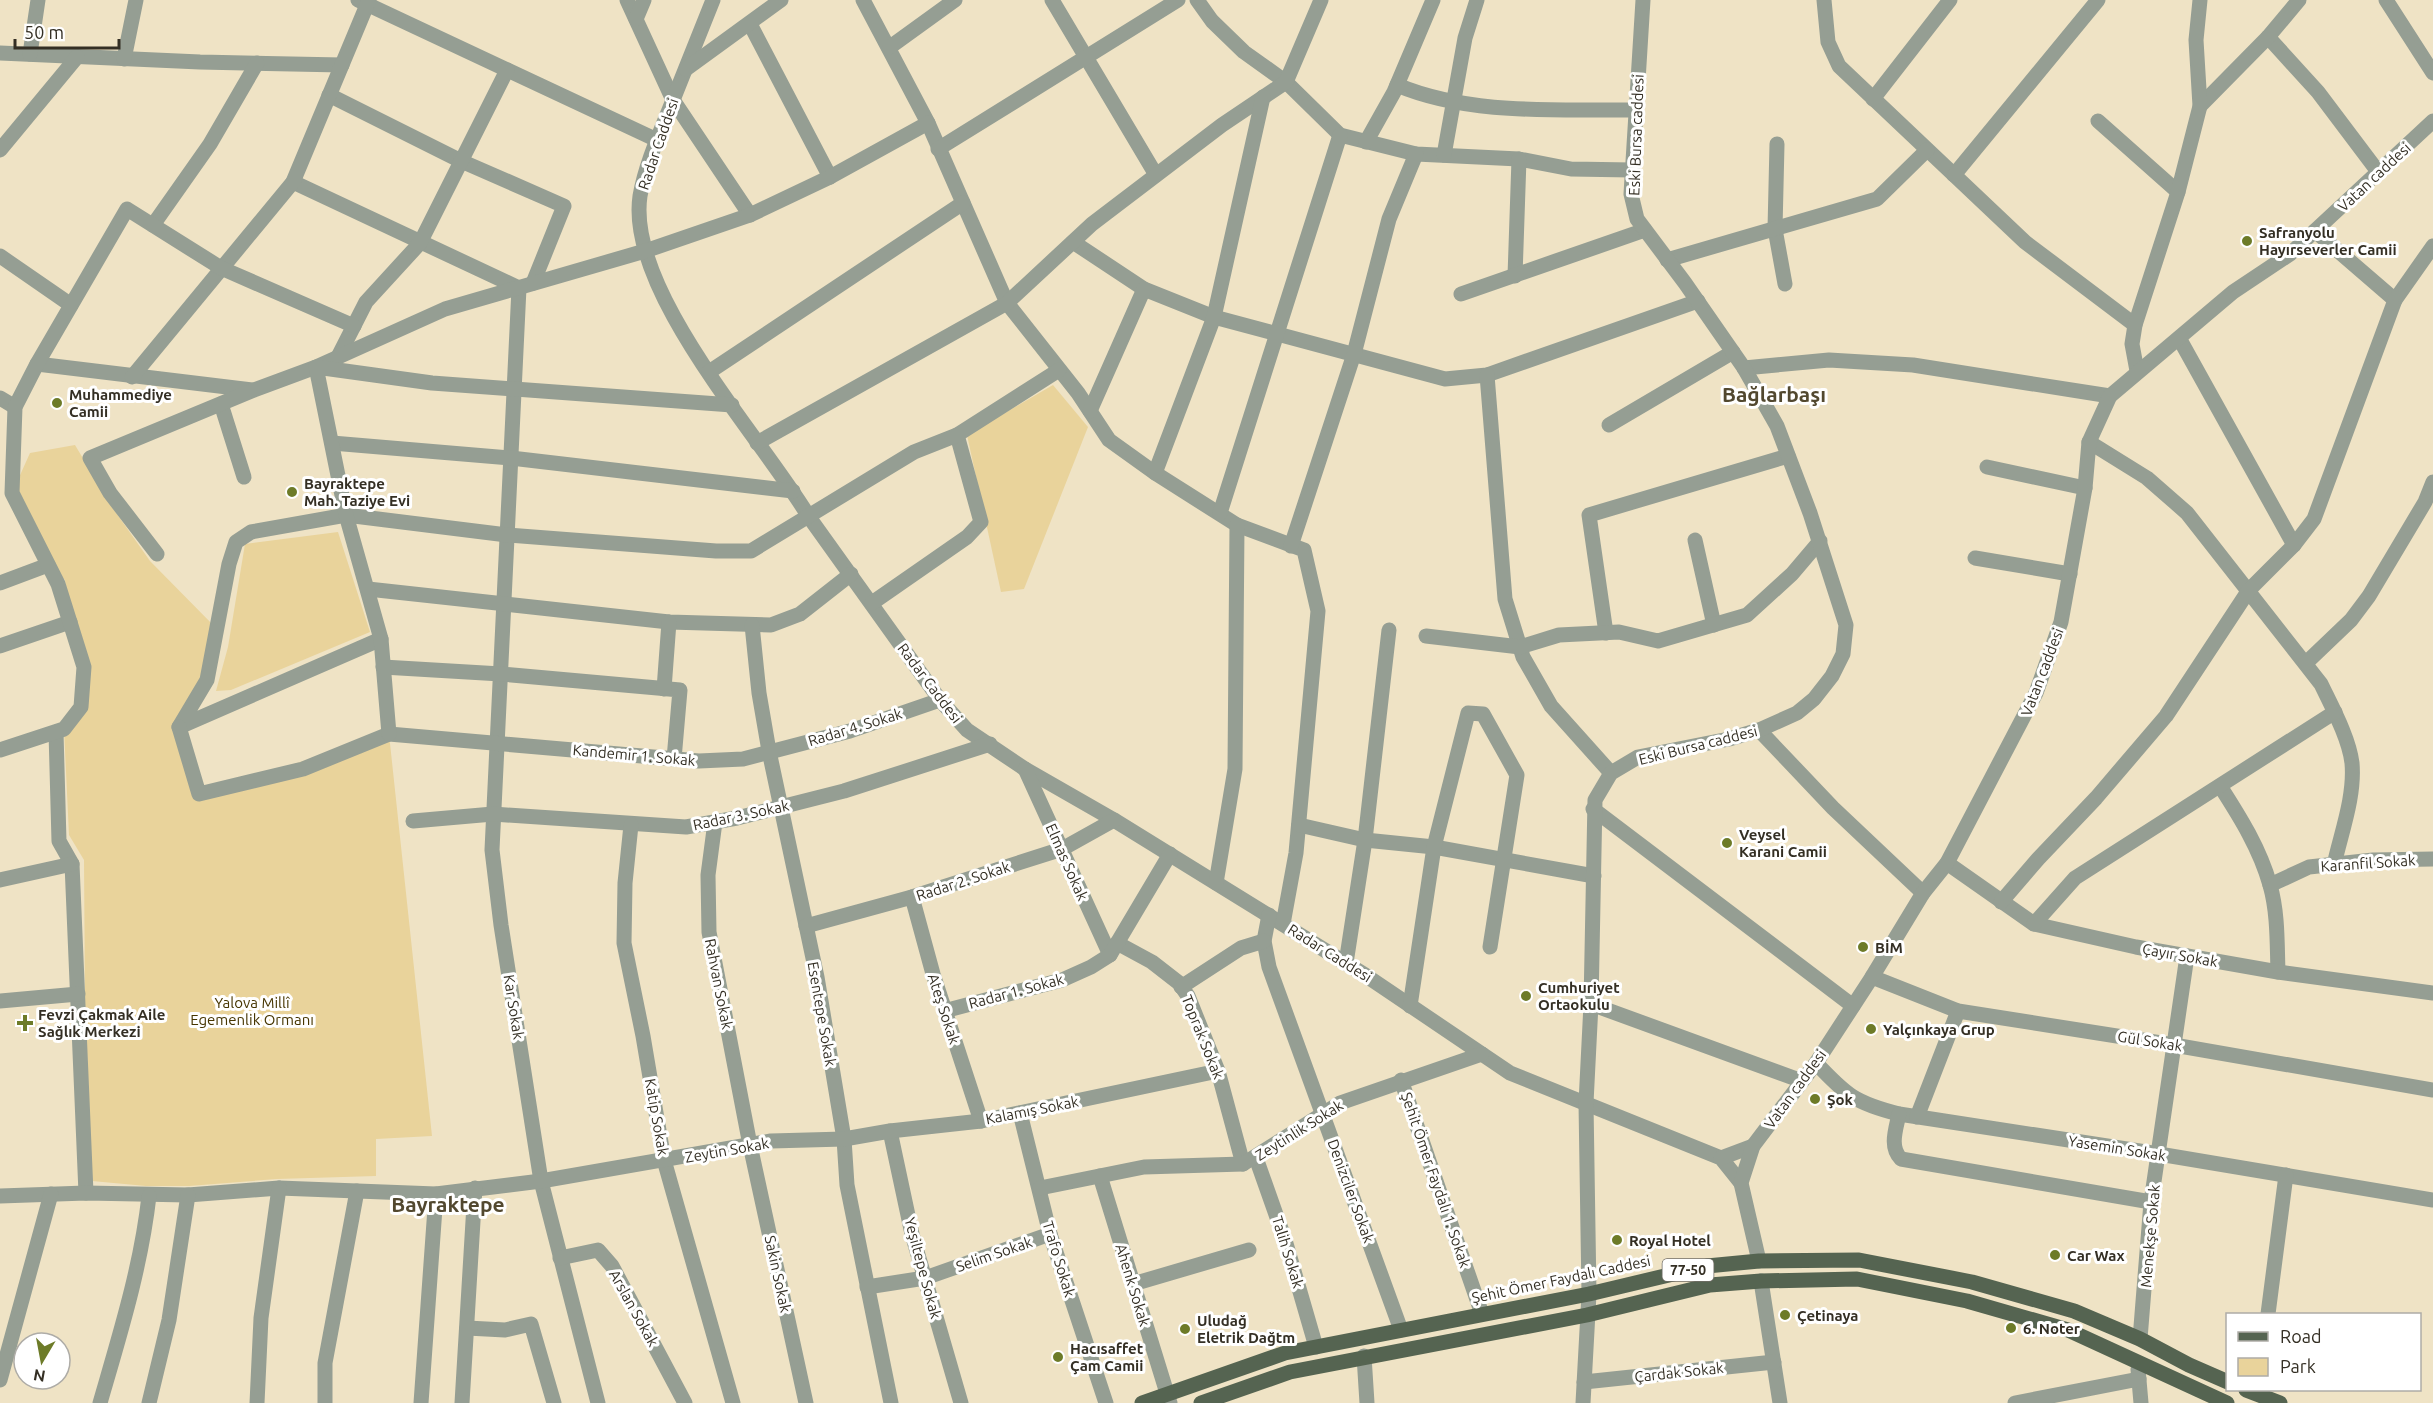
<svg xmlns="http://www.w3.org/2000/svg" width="2433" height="1403" viewBox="0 0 2433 1403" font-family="Ubuntu,sans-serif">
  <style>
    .green { fill: #e9d39b }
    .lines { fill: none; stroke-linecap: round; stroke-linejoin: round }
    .minor { stroke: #959e93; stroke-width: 15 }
    .major { stroke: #556451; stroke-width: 15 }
    .poi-dot { fill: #6d7b28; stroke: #fff; stroke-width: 2 }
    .labels { text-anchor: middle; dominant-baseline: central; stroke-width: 6; stroke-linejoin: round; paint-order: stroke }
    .shield { fill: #fff; stroke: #716d66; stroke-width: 1.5 }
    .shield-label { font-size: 14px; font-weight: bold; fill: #342f24 }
    .street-label { font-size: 15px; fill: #342f24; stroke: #fff }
    .poi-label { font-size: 15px; font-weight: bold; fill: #342f24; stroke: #fff; text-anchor: start }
    .park-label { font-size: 15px; fill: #463500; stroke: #fff }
    .district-label { font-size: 21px; font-weight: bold; fill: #52482f; stroke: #fff }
  </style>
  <rect width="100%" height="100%" fill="#efe3c5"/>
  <g class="green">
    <polygon points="1053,385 1088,427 1024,589 1001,592 967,435"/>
    <polygon points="75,445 112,507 150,561 217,629 207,680 179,727 199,794 389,734 432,1136 376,1139 376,1176 277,1179 189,1186 146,1186 92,1181 85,1000 84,860 69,835 64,729 81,707 84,667 70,622 65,580 48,565 12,493 30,453"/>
    <polygon points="338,532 370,632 231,690 216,691 228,647 245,544"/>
  </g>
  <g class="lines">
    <g class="minor">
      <polyline points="358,0 657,140"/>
      <polyline points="627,0 673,100 750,215"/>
      <path d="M713,0C698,37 684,73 669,110C658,137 645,167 640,196C626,291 761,437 809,517L940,700L967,730L1025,769L1114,820L1365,975L1510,1073L1721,1158L1741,1183"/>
      <polyline points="863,0 928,123 1007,303 1078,393 1109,440 1155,473 1237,525 1304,550 1318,611 1296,853 1283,924"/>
      <polyline points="1052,0 1156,175"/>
      <polyline points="1197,0 1212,21 1244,52 1286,82 1340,135 1416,154 1519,159 1571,169 1632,170"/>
      <polyline points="1824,0 1828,42 1839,66 2025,242 2135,325"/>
      <polyline points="2386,0 2433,73"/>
      <polyline points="636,19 644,0"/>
      <polyline points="750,24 830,177"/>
      <polyline points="2268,37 2318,92 2379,173"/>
      <polyline points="890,47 955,0"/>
      <polyline points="0,53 200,62 342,65"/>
      <polyline points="30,54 38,0"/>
      <polyline points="124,59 136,0"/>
      <polyline points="686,69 781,0"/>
      <path d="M1397,85C1471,116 1558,109 1636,110"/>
      <polyline points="329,95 461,161 564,206 533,283"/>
      <polyline points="1873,99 1950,0"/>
      <polyline points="2200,106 2268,37 2299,0"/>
      <polyline points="2098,121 2178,192"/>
      <polyline points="1366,142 1394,92 1433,0"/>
      <polyline points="1777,144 1775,229 1785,284"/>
      <polyline points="938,149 1178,0"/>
      <polyline points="0,150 77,57"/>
      <polyline points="1444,155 1465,38 1477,0"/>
      <polyline points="1954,175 2098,0"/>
      <polyline points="293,182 519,288 492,850 501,925 541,1181 598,1403"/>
      <polyline points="153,225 210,144 257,63"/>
      <polyline points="2315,231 2395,300"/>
      <polyline points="1073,242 1144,289 1214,317 1445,379 1487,375 1698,301"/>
      <polyline points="0,256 71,305"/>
      <polyline points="1667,260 1877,199 1927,150"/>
      <polyline points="1515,276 1519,159"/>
      <polyline points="1461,294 1645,230"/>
      <polyline points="2179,338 2294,545"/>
      <polyline points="338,357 366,302 420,243 507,70"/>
      <polyline points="37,364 252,390"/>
      <polyline points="1744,368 1829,360 1913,365 2110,396"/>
      <polyline points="2137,371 2132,344 2135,325 2178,192 2200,106 2196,40 2200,0"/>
      <polyline points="709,372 963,203"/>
      <polyline points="1487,375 1505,599 1523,657 1551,706 1611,773"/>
      <polyline points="132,377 293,182 369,0"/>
      <polyline points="0,398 15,407"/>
      <polyline points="221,404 244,477"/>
      <polyline points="1090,411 1144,289"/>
      <polyline points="1609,425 1733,352"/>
      <path d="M2089,442L2147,478L2187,513L2321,684C2332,707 2349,738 2352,763C2355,797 2341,833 2334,865"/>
      <polyline points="332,443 511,458 793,491"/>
      <polyline points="757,443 1007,303 1092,224 1222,125 1286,82 1321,0"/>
      <polyline points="1987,467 2085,488"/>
      <polyline points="1155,473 1214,317 1263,97"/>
      <polyline points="1220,513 1340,135"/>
      <polyline points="1695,540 1714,625"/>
      <polyline points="1291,546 1354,354 1389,219 1416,154"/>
      <polyline points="157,554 110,493 90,458 254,390 316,367 445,309 645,251 750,215 830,177 928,123"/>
      <polyline points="1975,558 2070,574"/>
      <polyline points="0,583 48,565"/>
      <polyline points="368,589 669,622 771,625 800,614 851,574"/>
      <polyline points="872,603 967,537 981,522 957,435"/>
      <polyline points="752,625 759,693 769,751 817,977 844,1139 847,1185 891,1403"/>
      <polyline points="1606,633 1589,515 1788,456"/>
      <polyline points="1426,636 1520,647 1559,635 1619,632 1658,641 1747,615 1792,574 1820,541"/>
      <polyline points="381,639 179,727 207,680 229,564 236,542 251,532 346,515 507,535 716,551 751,551 914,452 957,435 1059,370"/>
      <polyline points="0,646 70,622"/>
      <polyline points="2306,663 2351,620 2369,596 2425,502 2433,482"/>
      <polyline points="383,667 501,674 680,690 674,759"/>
      <polyline points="664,689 669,622"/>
      <polyline points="179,727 199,794 303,769 389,734 699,761 743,759 850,731 940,700"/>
      <polyline points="1759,730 1833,808 1923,893"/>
      <polyline points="56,732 59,841 72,864 86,1193"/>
      <polyline points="389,734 381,639 346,515 316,367 432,383 732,405"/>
      <polyline points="0,750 64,729 81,707 84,667 58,584 12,493 15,407 37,364 127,209 221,268 354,326"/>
      <polyline points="1025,769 1110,955"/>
      <path d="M2220,786C2240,817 2260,849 2270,885C2278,913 2277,944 2278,972"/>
      <polyline points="1593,809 1853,1006"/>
      <polyline points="413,821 493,814 686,827 737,818 844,791 990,744"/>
      <polyline points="715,822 708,875 709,932 750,1145 806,1403"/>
      <polyline points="631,825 625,883 624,943 643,1036 664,1160 733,1403"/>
      <polyline points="1299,825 1365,840 1434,847 1594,876"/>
      <polyline points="1947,863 2034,924 2136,947 2278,972 2433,993"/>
      <polyline points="0,880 72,864"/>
      <polyline points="1216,883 1235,769 1237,525"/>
      <polyline points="2270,885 2309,867 2373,860 2433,859"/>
      <polyline points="912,897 933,974 981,1121"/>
      <polyline points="2001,902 2038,859 2096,798 2166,716 2249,590 2294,545 2314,519 2395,300 2433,246"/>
      <polyline points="1269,915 1264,941 1269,967 1401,1330"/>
      <polyline points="2034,924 2075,878 2335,712"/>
      <polyline points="806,926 912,897 1062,849 1114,820"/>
      <polyline points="1117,943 1152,962 1179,983 1188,996 1218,1071 1243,1164"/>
      <polyline points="1346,963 1365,840 1389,630"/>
      <polyline points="1872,977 1958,1011 2174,1045 2433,1090"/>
      <polyline points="1181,987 1241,948 1264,941"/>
      <polyline points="0,1001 78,994"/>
      <polyline points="1591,1004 1802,1081"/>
      <polyline points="1410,1006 1434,847 1468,713 1483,714 1517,775 1490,947"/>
      <polyline points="944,1011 1062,980 1091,967 1110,955 1170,854"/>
      <path d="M1816,1063C1846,1095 1855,1103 1899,1114L2159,1154L2433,1200"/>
      <polyline points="1401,1080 1482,1314"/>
      <polyline points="1020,1113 1050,1234 1106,1403"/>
      <path d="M1899,1114C1896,1129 1889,1147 1901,1159L2151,1202"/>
      <polyline points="1917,1117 1958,1011"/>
      <polyline points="890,1131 912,1234 961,1403"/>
      <polyline points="1256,1158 1285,1240 1316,1347"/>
      <polyline points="1721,1158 1753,1146"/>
      <polyline points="1100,1176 1170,1403"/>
      <polyline points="1040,1188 1144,1167 1243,1164 1340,1103 1482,1054"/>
      <polyline points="0,1196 86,1193 188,1195 279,1188 436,1194 541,1181 771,1141 844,1139 890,1131 981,1121 1218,1071"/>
      <polyline points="560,1258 598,1250 612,1266 685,1403"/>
      <polyline points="1759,1261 1741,1183 1753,1146 1816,1063 1872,977 1923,893 1947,863 2036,693 2061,622 2085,488 2089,442 2110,396 2233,292 2290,254 2433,121"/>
      <polyline points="1761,1281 1780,1403"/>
      <polyline points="1133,1284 1249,1250"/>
      <polyline points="867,1287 925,1278 1050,1234"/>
      <polyline points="2268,1314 2286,1175"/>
      <polyline points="467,1328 505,1330 531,1324 554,1403"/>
      <polyline points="2140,1339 2151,1202 2187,956"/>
      <polyline points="1364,1356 1367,1403"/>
      <polyline points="2138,1369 2141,1403"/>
      <polyline points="0,1380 51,1194"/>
      <polyline points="1584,1382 1774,1362"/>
      <path d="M100,1403C120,1334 141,1267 149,1196"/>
      <polyline points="149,1403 169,1320 188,1195"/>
      <polyline points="257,1403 261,1318 279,1188"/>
      <polyline points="325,1403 325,1363 357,1191"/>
      <polyline points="421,1403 436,1194"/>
      <polyline points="462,1403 475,1188"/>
      <polyline points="1583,1403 1589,1294 1586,1103 1591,1004 1595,800 1611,773 1638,757 1729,739 1759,730 1797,713 1814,699 1832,676 1843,654 1846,625 1810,513 1777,426 1744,368 1685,283 1637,219 1631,194 1643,0"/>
      <polyline points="2015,1403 2139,1379"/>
    </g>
    <g class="major">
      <polyline points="2246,1390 2280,1403"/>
      <polyline points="1142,1403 1285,1353 1589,1294 1707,1266 1759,1261 1859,1260 1972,1282 2074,1311 2140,1339 2189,1365 2228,1382"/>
      <polyline points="1201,1403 1290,1372 1587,1315 1710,1285 1761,1281 1857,1279 1967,1301 2068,1330 2227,1403"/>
    </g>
  </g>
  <g class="poi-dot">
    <circle cx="2247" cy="241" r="6"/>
    <circle cx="57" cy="403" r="6"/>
    <circle cx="292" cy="492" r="6"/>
    <circle cx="1727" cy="843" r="6"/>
    <circle cx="1863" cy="947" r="6"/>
    <circle cx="1526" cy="996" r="6"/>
    <path d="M22 1014h6v6h6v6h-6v6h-6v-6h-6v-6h6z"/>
    <circle cx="1871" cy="1029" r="6"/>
    <circle cx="1815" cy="1099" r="6"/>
    <circle cx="1617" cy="1240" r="6"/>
    <circle cx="2055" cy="1255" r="6"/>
    <circle cx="1785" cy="1315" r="6"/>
    <circle cx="2011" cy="1328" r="6"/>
    <circle cx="1185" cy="1329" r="6"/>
    <circle cx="1058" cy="1357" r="6"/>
  </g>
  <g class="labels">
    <rect class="shield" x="1662.5" y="1259" width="51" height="22" rx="4.5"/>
    <g class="shield-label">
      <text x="1688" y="1270">77-50</text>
    </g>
    <g class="street-label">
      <text transform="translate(1636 135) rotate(-88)">Eski Bursa caddesi</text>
      <text transform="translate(658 144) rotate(-71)">Radar Caddesi</text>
      <text transform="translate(2374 177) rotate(-43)">Vatan caddesi</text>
      <text transform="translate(2042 672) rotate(-69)">Vatan caddesi</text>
      <text transform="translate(930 683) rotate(53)">Radar Caddesi</text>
      <text transform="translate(855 727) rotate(-17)">Radar 4. Sokak</text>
      <text transform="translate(1698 745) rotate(-14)">Eski Bursa caddesi</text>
      <text transform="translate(634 755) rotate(5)">Kandemir 1. Sokak</text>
      <text transform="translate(741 815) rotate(-12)">Radar 3. Sokak</text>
      <text transform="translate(1067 862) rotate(66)">Elmas Sokak</text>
      <text transform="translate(2368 863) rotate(-4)">Karanfil Sokak</text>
      <text transform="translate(963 881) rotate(-18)">Radar 2. Sokak</text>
      <text transform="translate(1330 953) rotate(32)">Radar Caddesi</text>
      <text transform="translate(2180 955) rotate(10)">Çayır Sokak</text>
      <text transform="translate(719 984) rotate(79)">Rahvan Sokak</text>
      <text transform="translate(1016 991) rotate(-15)">Radar 1. Sokak</text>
      <text transform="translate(514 1007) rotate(81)">Kar Sokak</text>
      <text transform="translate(944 1009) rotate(72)">Ateş Sokak</text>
      <text transform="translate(822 1014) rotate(80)">Esentepe Sokak</text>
      <text transform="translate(1203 1037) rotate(68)">Toprak Sokak</text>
      <text transform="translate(2150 1041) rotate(9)">Gül Sokak</text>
      <text transform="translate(1795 1089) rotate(-54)">Vatan caddesi</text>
      <text transform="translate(1032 1110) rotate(-11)">Kalamış Sokak</text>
      <text transform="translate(657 1117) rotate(80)">Katip Sokak</text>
      <text transform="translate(1299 1130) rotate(-32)">Zeytinlik Sokak</text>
      <text transform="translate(2117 1148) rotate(9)">Yasemin Sokak</text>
      <text transform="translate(727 1150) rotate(-10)">Zeytin Sokak</text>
      <text transform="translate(1436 1180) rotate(71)">Şehit Ömer Faydalı 1. Sokak</text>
      <text transform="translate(1351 1191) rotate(70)">Denizciler Sokak</text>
      <text transform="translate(2150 1236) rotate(-85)">Menekşe Sokak</text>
      <text transform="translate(1288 1252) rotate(73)">Talih Sokak</text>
      <text transform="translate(994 1254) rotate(-19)">Selim Sokak</text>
      <text transform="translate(1059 1259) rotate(73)">Trafo Sokak</text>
      <text transform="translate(923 1268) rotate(75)">Yeşiltepe Sokak</text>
      <text transform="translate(778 1274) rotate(78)">Sakin Sokak</text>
      <text transform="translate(1561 1279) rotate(-12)">Şehit Ömer Faydalı Caddesi</text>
      <text transform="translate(1133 1285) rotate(73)">Ahenk Sokak</text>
      <text transform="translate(634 1308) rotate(61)">Arslan Sokak</text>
      <text transform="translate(1679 1372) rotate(-6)">Çardak Sokak</text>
    </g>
    <g class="poi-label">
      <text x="2259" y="232">Safranyolu<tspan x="2259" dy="17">Hayırseverler Camii</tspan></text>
      <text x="69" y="394">Muhammediye<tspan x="69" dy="17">Camii</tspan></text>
      <text x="304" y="483">Bayraktepe<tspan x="304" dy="17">Mah. Taziye Evi</tspan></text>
      <text x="1739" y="834">Veysel<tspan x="1739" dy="17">Karani Camii</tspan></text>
      <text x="1875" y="947">BİM</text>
      <text x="1538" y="987">Cumhuriyet<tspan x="1538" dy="17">Ortaokulu</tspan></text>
      <text x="38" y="1014">Fevzi Çakmak Aile<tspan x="38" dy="17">Sağlık Merkezi</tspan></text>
      <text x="1883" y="1029">Yalçınkaya Grup</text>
      <text x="1827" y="1099">Şok</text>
      <text x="1629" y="1240">Royal Hotel</text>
      <text x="2067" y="1255">Car Wax</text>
      <text x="1797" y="1315">Çetinaya</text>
      <text x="1197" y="1320">Uludağ<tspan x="1197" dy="17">Eletrik Dağtm</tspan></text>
      <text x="2023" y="1328">6. Noter</text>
      <text x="1070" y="1348">Hacısaffet<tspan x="1070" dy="17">Çam Camii</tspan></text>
    </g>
    <g class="park-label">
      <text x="252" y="1002">Yalova Millî<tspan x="252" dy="17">Egemenlik Ormanı</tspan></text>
    </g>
    <g class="district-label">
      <text x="1774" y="394">Bağlarbaşı</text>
      <text x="448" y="1204">Bayraktepe</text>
    </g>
  </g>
  <rect x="2226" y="1313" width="195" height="78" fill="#ffffff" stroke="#aeaca7" stroke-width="1.5"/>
  <rect x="2238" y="1332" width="30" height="9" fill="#556451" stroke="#aeaca7" stroke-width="1.5"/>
  <text x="2280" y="1343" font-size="18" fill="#342f24">Road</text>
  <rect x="2238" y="1358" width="30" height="18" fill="#e9d39b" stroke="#aeaca7" stroke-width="1.5"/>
  <text x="2280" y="1373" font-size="18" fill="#342f24">Park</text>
  <g transform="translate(42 1361) rotate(190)"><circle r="28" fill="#ffffff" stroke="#aeaca7" stroke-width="1.5"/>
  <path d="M0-4.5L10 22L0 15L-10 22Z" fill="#6d7b28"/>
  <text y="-9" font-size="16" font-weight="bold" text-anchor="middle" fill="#342f24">N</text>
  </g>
  <path d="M15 39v9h104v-9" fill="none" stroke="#342f24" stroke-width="3"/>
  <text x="24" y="39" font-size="18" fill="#342f24" stroke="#ffffff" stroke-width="4.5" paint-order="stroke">50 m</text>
</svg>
